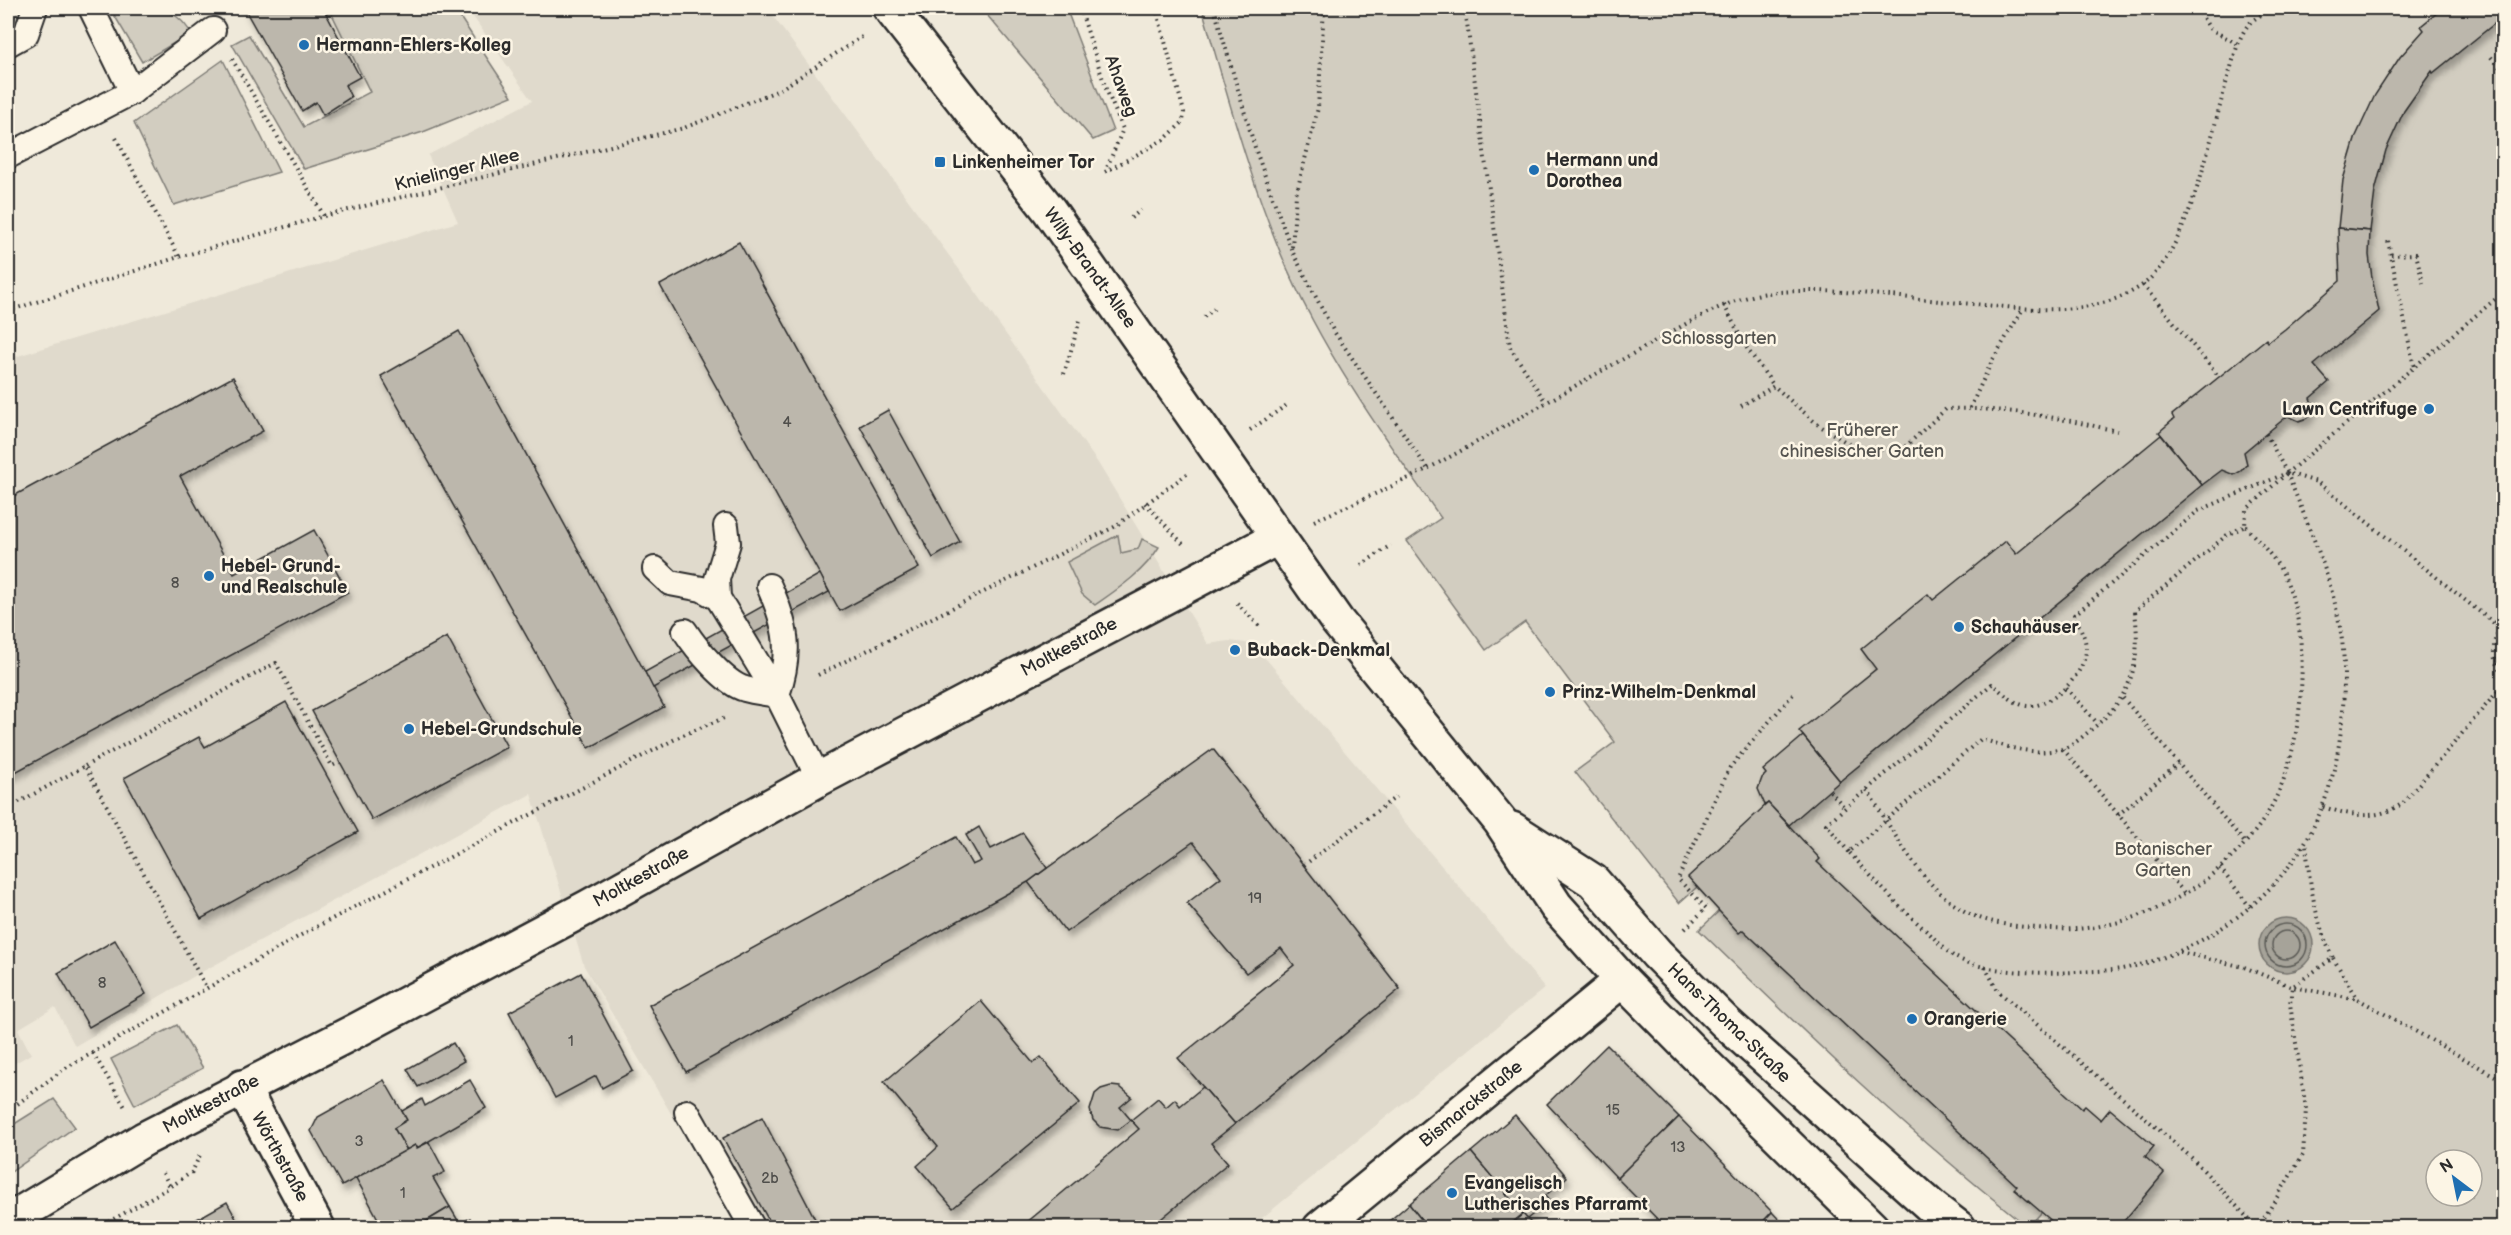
<svg xmlns="http://www.w3.org/2000/svg" width="2511" height="1235" viewBox="0 0 2511 1235" font-family="'Balsamiq Sans',sans-serif">
  <style>
    .built { fill: #e0dacc }
    .green { fill: #d2cdc0; stroke: #7e7c76; stroke-width: 1.5; fill-rule: evenodd }
    .water { fill: #a6a399; stroke: #75736d; stroke-width: 1.5 }
    .lines { fill: none; stroke-linecap: round; stroke-linejoin: round }
    .shore { stroke: #5c5b57; stroke-width: 1.5 }
    .building { fill: #bcb7ac; stroke: #2b2b2b; stroke-width: 1.5; filter: url(#shadow) }
    .service-casing { stroke: #2b2b2b; stroke-width: 28 }
    .minor-casing { stroke: #2b2b2b; stroke-width: 38 }
    .secondary-casing { stroke: #2b2b2b; stroke-width: 38 }
    .path { stroke: #2b2b2b; stroke-width: 4; stroke-dasharray: 1.5 4.5; stroke-linecap: butt }
    .service { stroke: #fcf5e5; stroke-width: 24 }
    .minor { stroke: #fcf5e5; stroke-width: 33 }
    .secondary { stroke: #fcf5e5; stroke-width: 33 }
    .poi-dot { fill: #1f6fb2; stroke: #fcf5e5; stroke-width: 2 }
    .labels { text-anchor: middle; dominant-baseline: central; stroke-width: 5; stroke-linejoin: round; paint-order: stroke }
    .number-label { font-size: 15px; fill: #4f4e4b }
    .poi-label { font-size: 18px; font-weight: bold; fill: #2b2b2b; stroke: #fcf5e5; text-anchor: start }
    .street-label { font-size: 18px; fill: #2b2b2b; stroke: #fcf5e5 }
    .park-label { font-size: 18px; fill: #555450; stroke: #fcf5e5 }
  </style>
  <defs>
    <filter id="shadow"><feDropShadow dx="3.5" dy="6" stdDeviation="3" flood-color="#0004"/></filter>
  </defs>
  <rect width="100%" height="100%" fill="#efe9da"/>
  <filter id="ink" filterUnits="userSpaceOnUse"><feTurbulence type="fractalNoise" baseFrequency=".0167" numOctaves="2"/><feDisplacementMap in="SourceGraphic" scale="12" xChannelSelector="R" yChannelSelector="G"/><feConvolveMatrix kernelMatrix="1 2 1 2 8 2 1 2 1" color-interpolation-filters="sRGB"/></filter>
  <g filter="url(#ink)">
    <polygon class="built" points="467,8 767,8 978,295 1098,463 1208,644 1229,641 1246,643 1267,660 1545,988 1251,1227 738,1227 584,966 531,794 198,974 75,1046 55,1007 18,1029 31,1054 8,1067 8,359 458,222 428,155 532,101"/>
    <g class="green">
      <path d="M110,8C145,8 171,0 191,33L142,62Z"/>
      <polygon points="329,8 454,8 512,96 423,132 304,169 232,44 249,35 304,127 370,92"/>
      <polygon points="981,8 1066,8 1113,131 1093,140"/>
      <path d="M1202,8H2503V1227L2060,1228L2042,1212L2028,1227C1912,1136 1805,1033 1699,930L1719,911L1697,887L1679,903L1575,772L1615,742L1525,622L1486,650L1407,541L1441,518C1382,435 1320,348 1281,254C1248,174 1226,90 1202,8ZM2436,1160H2472V1196H2436Z"/>
      <polygon points="223,60 279,172 174,205 134,123"/>
      <path d="M1118,535L1121,553L1138,549L1142,539L1159,547C1144,572 1118,589 1095,605L1082,594L1067,562Z"/>
      <polygon points="177,1025 203,1068 135,1105 111,1059"/>
      <polygon points="54,1099 75,1127 8,1174 8,1128"/>
    </g>
    <circle class="water" cx="2286" cy="945" r="27"/>
    <g class="lines">
      <g class="shore">
        <circle cx="2286" cy="945" r="21"/>
        <circle cx="2286" cy="945" r="14"/>
      </g>
    </g>
    <g class="building">
      <polygon points="244,8 323,8 360,77 345,85 351,97 323,115 316,102 302,111"/>
      <polygon points="2443,8 2504,8 2504,16 2433,73 2432,71 2404,111 2386,150 2375,191 2370,231 2338,228 2343,180 2356,136 2375,95 2400,57 2424,30 2421,26"/>
      <polygon points="2338,228 2370,231 2369,255 2372,278 2379,311 2314,365 2329,382 2310,398 2313,406 2308,418 2299,421 2288,416 2285,418 2244,452 2247,464 2241,471 2234,475 2222,470 2202,485 2159,432 2174,419 2172,415 2266,339 2268,342 2285,329 2340,281"/>
      <polygon points="739,242 919,568 840,611 660,285"/>
      <polygon points="459,331 664,707 589,748 381,376"/>
      <polygon points="233,377 263,431 180,476 234,574 314,530 348,592 8,776 8,499"/>
      <polygon points="888,410 960,542 933,558 860,426"/>
      <polygon points="2161,435 2202,485 1840,781 1799,731 1876,669 1861,649 1928,594 1933,600 2006,541 2016,554"/>
      <polygon points="820,574 829,592 653,688 645,672"/>
      <polygon points="447,637 507,747 372,820 312,711"/>
      <polygon points="286,702 358,832 201,919 124,778 199,737 205,747"/>
      <polygon points="1803,736 1840,781 1789,825 1768,803 1765,805 1758,789 1762,778 1766,774 1763,770"/>
      <polygon points="1213,749 1400,989 1235,1124 1178,1058 1294,965 1281,948 1246,973 1187,903 1221,877 1193,842 1066,932 1028,882"/>
      <polygon points="1768,803 1820,859 1817,862 2082,1109 2085,1106 2101,1120 2110,1109 2154,1146 2145,1157 2164,1173 2118,1228 2060,1228 2014,1189 2017,1186 1743,930 1739,933 1688,877"/>
      <polygon points="979,827 991,849 1023,833 1047,868 1028,882 686,1072 649,1005 956,837 972,865 981,861 966,835"/>
      <polygon points="115,940 146,994 89,1027 58,973"/>
      <polygon points="581,973 633,1071 602,1088 596,1076 555,1098 509,1012"/>
      <polygon points="981,1001 1033,1063 1041,1057 1080,1103 953,1208 917,1166 938,1147 884,1082"/>
      <polygon points="453,1043 464,1061 418,1087 407,1069"/>
      <polygon points="1607,1045 1679,1117 1617,1178 1547,1104"/>
      <polygon points="384,1080 407,1120 394,1128 407,1150 342,1186 311,1131 318,1117"/>
      <polygon points="470,1080 486,1108 417,1148 415,1145 407,1150 394,1128 407,1120 402,1111 422,1099 425,1106"/>
      <polygon points="1111,1086 1120,1087 1132,1097 1120,1107 1131,1120 1118,1130 1100,1127 1093,1120 1090,1110 1095,1094 1101,1089"/>
      <polygon points="1203,1087 1235,1124 1211,1143 1228,1163 1150,1228 1020,1228 1139,1129 1131,1120 1158,1098 1166,1107 1175,1099 1180,1106"/>
      <polygon points="1515,1115 1567,1177 1545,1196 1549,1201 1527,1219 1471,1152"/>
      <polygon points="762,1117 815,1219 799,1228 773,1228 723,1138"/>
      <polygon points="1679,1117 1772,1212 1757,1228 1666,1228 1617,1178"/>
      <polygon points="429,1142 445,1172 433,1178 450,1207 415,1228 383,1228 356,1178 415,1145 417,1148"/>
      <polygon points="1471,1152 1523,1214 1506,1228 1428,1228 1409,1204"/>
      <polygon points="227,1202 241,1228 181,1228"/>
      <polygon points="1409,1204 1428,1228 1381,1228"/>
      <polygon points="450,1207 460,1224 470,1218 475,1228 415,1228"/>
      <polygon points="1772,1212 1787,1228 1757,1228"/>
      <polygon points="1523,1214 1535,1228 1506,1228"/>
      <polygon points="815,1219 820,1228 799,1228"/>
    </g>
    <g class="lines">
      <defs>
        <g id="service">
          <polyline points="91,8 132,92 213,30"/>
          <polyline points="8,44 26,34 35,8"/>
          <polyline points="8,156 132,92"/>
          <polyline points="726,526 728,543 717,579 718,598 777,695 819,779"/>
          <polyline points="655,569 670,583 702,589 718,598"/>
          <path d="M769,586C787,626 792,652 777,695"/>
          <path d="M685,631C696,648 725,684 745,689C755,692 767,693 777,695"/>
          <polyline points="687,1112 753,1228"/>
        </g>
        <g id="minor">
          <polyline points="242,1087 318,1228"/>
          <polyline points="1320,1228 1622,980"/>
        </g>
        <g id="secondary">
          <polyline points="890,8 1049,210 1337,621 1500,821 1556,906 1622,980 1695,1054 1872,1228"/>
          <polyline points="1512,829 1593,881 1657,954 1726,1023 1933,1208 1959,1228"/>
          <polyline points="8,1221 144,1139 359,1029 588,907 819,779 1277,538"/>
        </g>
      </defs>
      <use href="#service" class="service-casing"/>
      <use href="#minor" class="minor-casing"/>
      <use href="#secondary" class="secondary-casing"/>
      <g class="path">
        <polyline points="1080,8 1106,89 1123,129 1106,170"/>
        <polyline points="1214,8 1256,151 1292,251 1333,330 1427,468"/>
        <polyline points="1465,8 1510,347 1545,401"/>
        <polyline points="2197,8 2210,29 2238,44"/>
        <polyline points="2491,57 2504,72"/>
        <polyline points="232,59 324,216"/>
        <polyline points="116,138 179,257"/>
        <polyline points="1105,172 1165,139 1183,122 1184,112 1156,8"/>
        <polyline points="1131,218 1141,210"/>
        <polyline points="2388,241 2414,367"/>
        <polyline points="1292,247 1296,195 1318,108 1324,8"/>
        <polyline points="2391,255 2416,254 2423,283"/>
        <polyline points="2143,285 2219,377"/>
        <polyline points="1724,305 1746,347 1774,386"/>
        <polyline points="8,311 179,257 324,216 684,128 779,90 865,35"/>
        <polyline points="1204,317 1214,309"/>
        <polyline points="1064,374 1080,320"/>
        <path d="M1741,406L1774,386L1817,424L1862,452L1906,446L1946,409C2004,407 2060,418 2117,431"/>
        <polyline points="1970,408 1992,361 2023,309"/>
        <polyline points="1250,430 1287,405"/>
        <polyline points="2266,434 2287,473 2317,482 2500,628"/>
        <path d="M2287,473C2313,538 2345,604 2344,675C2344,776 2317,859 2233,920C2200,944 2163,961 2122,969C2107,971 2091,971 2075,972C2044,974 1983,973 1955,957C1947,952 1938,942 1931,935C1901,909 1875,881 1849,852L1981,739C2007,747 2034,756 2062,749C2073,746 2083,736 2092,729C2133,696 2141,662 2135,611L2227,535L2245,526L2246,510Z"/>
        <polyline points="1145,503 1183,544"/>
        <path d="M1314,521C1347,506 1381,492 1413,476C1485,440 1555,396 1625,358C1666,336 1723,298 1768,293C1835,286 1906,299 1973,304C2028,309 2089,318 2138,288C2190,257 2211,130 2229,74C2234,58 2238,37 2249,24C2255,17 2267,12 2275,8"/>
        <polyline points="1361,565 1391,545"/>
        <polyline points="1237,603 1260,627"/>
        <path d="M2504,624C2490,638 2491,662 2504,676"/>
        <polyline points="818,675 1114,527 1187,474"/>
        <polyline points="2066,688 2098,724"/>
        <polyline points="2123,698 2245,843"/>
        <polyline points="2063,749 2186,895"/>
        <polyline points="85,766 276,663 332,766 340,762"/>
        <path d="M1867,790C1895,833 1920,886 1966,912C1990,925 2024,927 2050,929C2122,933 2187,902 2237,852C2249,839 2262,824 2270,809C2290,774 2298,732 2301,691C2303,654 2301,615 2286,580C2277,559 2260,543 2245,526"/>
        <polyline points="1830,791 1845,808"/>
        <path d="M2323,807C2352,816 2377,821 2403,803L2504,684"/>
        <polyline points="8,808 85,766 207,989"/>
        <polyline points="2118,815 2178,764"/>
        <path d="M1849,852L1826,824L1992,684C2002,692 2014,704 2027,706C2052,708 2086,673 2086,649C2086,637 2079,626 2074,615L2198,511L2287,473L2504,292"/>
        <polyline points="1304,865 1396,797"/>
        <polyline points="2220,868 2250,907"/>
        <polyline points="1685,929 1706,908 1678,879 1730,767 1795,692"/>
        <polyline points="2180,952 2244,967 2292,987 2358,999"/>
        <polyline points="2333,958 2358,999 2504,1081"/>
        <polyline points="1985,967 1998,991 2193,1159 2257,1228"/>
        <polyline points="93,1053 125,1107"/>
        <polyline points="8,1111 64,1069 303,934 683,735 724,718"/>
        <polyline points="163,1173 170,1187"/>
        <polyline points="98,1228 170,1187 192,1172 200,1155"/>
        <polyline points="2050,1228 2054,1222"/>
        <path d="M2258,1228L2303,1155L2306,1109L2290,1004L2292,987L2333,958C2315,921 2309,882 2306,842"/>
      </g>
      <use href="#service" class="service"/>
      <use href="#minor" class="minor"/>
      <use href="#secondary" class="secondary"/>
    </g>
  </g>
  <g class="poi-dot">
    <circle cx="304" cy="45" r="6"/>
    <rect x="934" y="156" width="12" height="12" rx="3"/>
    <circle cx="1534" cy="170" r="6"/>
    <circle cx="2429" cy="409" r="6"/>
    <circle cx="209" cy="576" r="6"/>
    <circle cx="1959" cy="627" r="6"/>
    <circle cx="1235" cy="650" r="6"/>
    <circle cx="1550" cy="692" r="6"/>
    <circle cx="409" cy="729" r="6"/>
    <circle cx="1912" cy="1019" r="6"/>
    <circle cx="1452" cy="1193" r="6"/>
  </g>
  <g class="labels">
    <g class="number-label">
      <text x="787" y="422">4</text>
      <text x="175" y="583">8</text>
      <text x="1255" y="898">19</text>
      <text x="102" y="983">8</text>
      <text x="571" y="1041">1</text>
      <text x="1613" y="1110">15</text>
      <text x="359" y="1141">3</text>
      <text x="1678" y="1147">13</text>
      <text x="770" y="1178">2b</text>
      <text x="403" y="1193">1</text>
    </g>
    <g class="poi-label">
      <text x="316" y="45">Hermann-Ehlers-Kolleg</text>
      <text x="1546" y="160">Hermann und<tspan x="1546" dy="21">Dorothea</tspan></text>
      <text x="952" y="162">Linkenheimer Tor</text>
      <text x="2417" y="409" text-anchor="end">Lawn Centrifuge</text>
      <text x="221" y="566">Hebel- Grund-<tspan x="221" dy="21">und Realschule</tspan></text>
      <text x="1971" y="627">Schauhäuser</text>
      <text x="1247" y="650">Buback-Denkmal</text>
      <text x="1562" y="692">Prinz-Wilhelm-Denkmal</text>
      <text x="421" y="729">Hebel-Grundschule</text>
      <text x="1924" y="1019">Orangerie</text>
      <text x="1464" y="1183">Evangelisch<tspan x="1464" dy="21">Lutherisches Pfarramt</tspan></text>
    </g>
    <g class="street-label">
      <text transform="translate(1121 86) rotate(70)">Ahaweg</text>
      <text transform="translate(457 170) rotate(-14)">Knielinger Allee</text>
      <text transform="translate(1090 268) rotate(54)">Willy-Brandt-Allee</text>
      <text transform="translate(1069 647) rotate(-28)">Moltkestraße</text>
      <text transform="translate(641 877) rotate(-29)">Moltkestraße</text>
      <text transform="translate(1729 1023) rotate(44)">Hans-Thoma-Straße</text>
      <text transform="translate(211 1104) rotate(-28)">Moltkestraße</text>
      <text transform="translate(1471 1104) rotate(-39)">Bismarckstraße</text>
      <text transform="translate(280 1157) rotate(61)">Wörthstraße</text>
    </g>
    <g class="park-label">
      <text x="1719" y="338">Schlossgarten</text>
      <text x="1862" y="430">Früherer<tspan x="1862" dy="21">chinesischer Garten</tspan></text>
      <text x="2163" y="849">Botanischer<tspan x="2163" dy="21">Garten</tspan></text>
    </g>
  </g>
  <rect width="2511" height="1235" fill="none" stroke="#fcf5e5" stroke-width="30"/>
  <rect x="15" y="15" width="2481" height="1205" fill="none" stroke="#2b2b2b" stroke-width="2" filter="url(#ink)"/>
  <g transform="translate(2454 1178) rotate(328)"><circle r="28" fill="#fcf5e5" stroke="#a8a49b" stroke-width="1.5"/>
  <path d="M0-4.5L10 22L0 15L-10 22Z" fill="#1f6fb2"/>
  <text y="-9" font-size="16" font-weight="bold" text-anchor="middle" fill="#2b2b2b">N</text>
  </g>
</svg>
